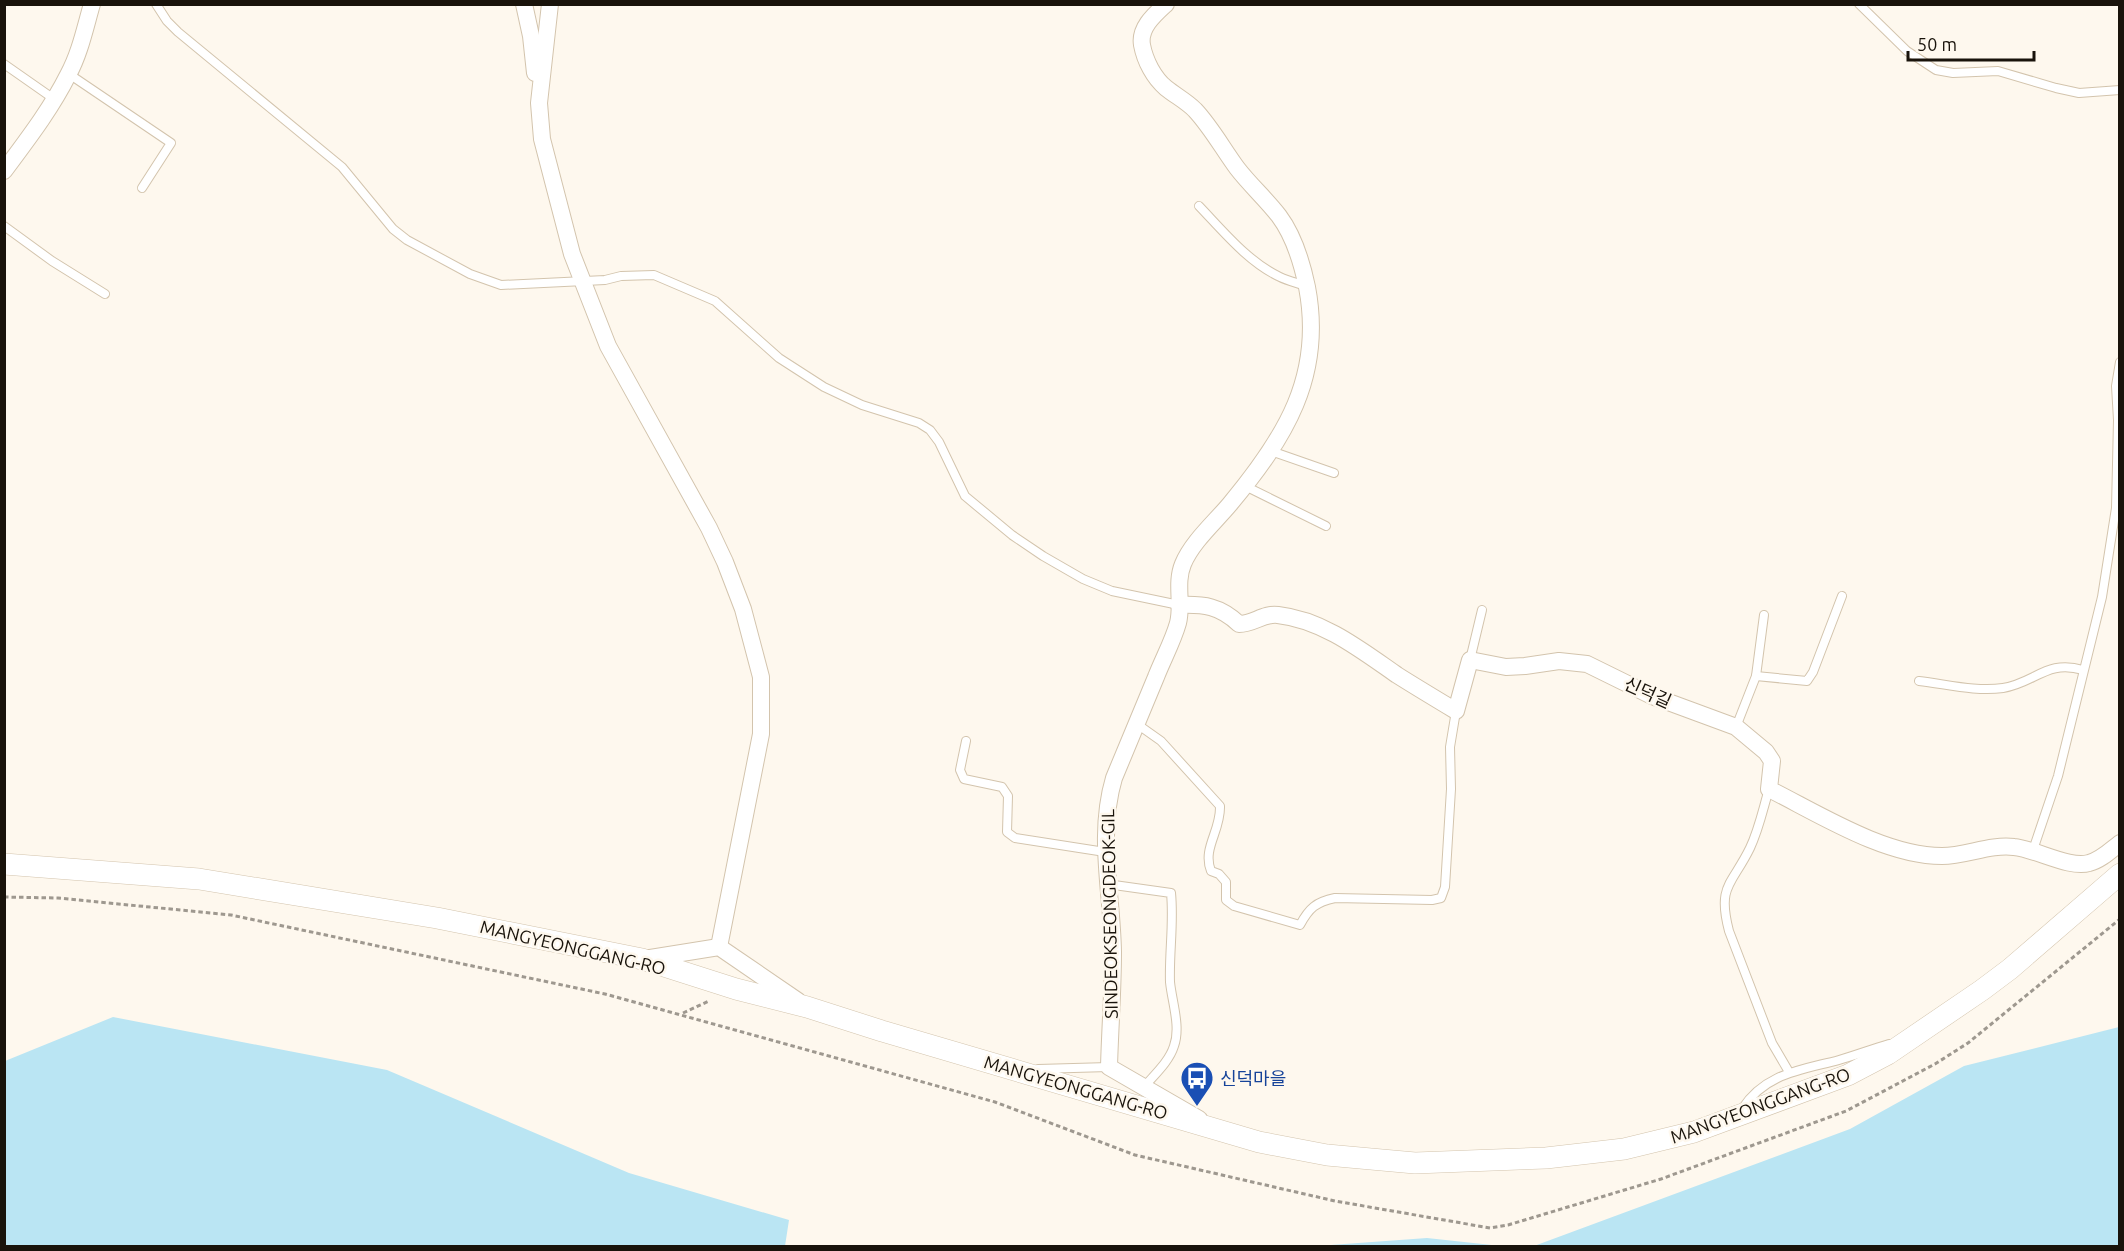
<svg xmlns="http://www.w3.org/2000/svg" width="2124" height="1251" viewBox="0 0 2124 1251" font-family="Ubuntu,'Noto Sans KR',sans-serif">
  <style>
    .water { fill: #bae5f3 }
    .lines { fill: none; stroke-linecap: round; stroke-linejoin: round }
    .service-casing { stroke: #d3c4ad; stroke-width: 10 }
    .minor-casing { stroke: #d3c4ad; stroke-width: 18 }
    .tertiary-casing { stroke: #d3c4ad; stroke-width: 22 }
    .path { stroke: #9e988f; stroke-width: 3; stroke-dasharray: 4.5 3; stroke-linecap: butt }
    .service { stroke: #fff; stroke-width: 8 }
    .minor { stroke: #fff; stroke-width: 16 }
    .tertiary { stroke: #fff; stroke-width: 21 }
    .labels { text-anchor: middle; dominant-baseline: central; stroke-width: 5; stroke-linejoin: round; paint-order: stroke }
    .street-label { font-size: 18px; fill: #19130b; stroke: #fef8ee }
    .transit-label { font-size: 18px; fill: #164399; stroke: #fef8ee; text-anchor: start }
  </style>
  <rect width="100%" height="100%" fill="#fef8ee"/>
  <g class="water">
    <polygon points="113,1017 387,1070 629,1173 789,1220 785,1246 5,1246 5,1061"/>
    <polygon points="2119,1027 2119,1246 1534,1246 1850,1129 1964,1066"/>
    <polygon points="1427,1238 1501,1246 1317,1246"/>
  </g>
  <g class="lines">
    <defs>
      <g id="service">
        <polyline points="156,4 167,21 178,32 342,167 393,229 407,240 470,274 501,285 605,280 621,276 654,275 715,301 779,358 824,387 862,405 919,423 930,430 939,442 965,496 1012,535 1043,556 1083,579 1112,591 1179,605"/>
        <polyline points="1859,4 1907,51 1936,70 1953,73 1998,71 2056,88 2079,93 2120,90"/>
        <polyline points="4,64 54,99"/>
        <polyline points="69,74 171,143 142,188"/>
        <path d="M1199,206C1223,231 1248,262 1280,277C1288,281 1298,283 1306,286"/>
        <polyline points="4,226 52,261 105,294"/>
        <polyline points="1271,451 1334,473"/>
        <polyline points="1245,486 1326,526"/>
        <polyline points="1470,660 1482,610"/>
        <polyline points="1756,676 1807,681 1813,672 1842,596"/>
        <path d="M1919,681C1946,684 1976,692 2003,688C2035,683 2047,659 2083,670"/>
        <path d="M1137,724L1161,741L1220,806C1221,831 1202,848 1211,871L1219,874L1226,882V900L1234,906L1300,925C1309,908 1316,902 1335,898L1432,900L1441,898L1445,887L1451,789L1450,747L1456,711"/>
        <polyline points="1736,727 1756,676 1764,615"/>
        <polyline points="966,741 960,770 964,779 1002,787 1008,796 1007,832 1015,838 1105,852"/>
        <path d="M1769,789C1763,809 1759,829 1750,848C1732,885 1717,885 1729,931L1772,1043L1789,1072"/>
        <polyline points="2033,850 2058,776 2102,597 2116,508 2118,420 2116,386 2120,362"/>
        <path d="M1107,884L1171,893C1174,923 1169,952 1170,982C1172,1002 1181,1027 1174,1046C1169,1062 1154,1075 1144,1087"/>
        <polyline points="1038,1069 1109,1067"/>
        <path d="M1742,1109C1765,1073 1802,1070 1839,1060C1856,1055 1872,1049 1889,1044"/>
      </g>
      <g id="minor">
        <polyline points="524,4 531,36 535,73"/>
        <polyline points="550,4 539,103 542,139 572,254 608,346 709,528 725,562 743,609 761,677 761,734 719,947"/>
        <path d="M1166,4C1154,15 1139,28 1142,45C1145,61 1154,78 1166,88C1176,96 1186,101 1195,110C1211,127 1223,149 1237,168C1250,185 1266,199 1279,216C1294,236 1302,263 1307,287C1324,376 1285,438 1230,504C1215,522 1192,542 1183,564C1175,583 1183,604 1178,623C1173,641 1163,659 1156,677C1142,711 1128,744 1114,778C1097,835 1112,893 1113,952C1113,990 1110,1029 1109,1067L1199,1119"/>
        <path d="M4,171C27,140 51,109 68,75C80,53 85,28 92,4"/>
        <path d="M1179,605C1204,604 1220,606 1239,624C1254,624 1263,613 1278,615C1323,620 1361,650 1397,675C1416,687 1436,699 1456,711L1470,660L1506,667L1525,666L1559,661L1587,664L1652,696L1736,727L1766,752L1772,761L1769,789C1819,814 1885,856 1942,856C1966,856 1990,844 2014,847C2036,849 2070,869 2089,863C2101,860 2111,850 2120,843"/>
        <polyline points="644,959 719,947 798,1001"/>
      </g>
      <polyline id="tertiary" points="4,864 199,879 437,918 642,959 736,989 807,1007 882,1031 1259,1142 1327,1155 1415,1163 1546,1158 1624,1149 1694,1132 1848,1075 1888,1054 1982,990 2010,969 2120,874"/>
    </defs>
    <use href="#service" class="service-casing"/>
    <use href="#minor" class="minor-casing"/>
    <use href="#tertiary" class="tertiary-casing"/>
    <g class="path">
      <polyline points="4,897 58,898 231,915 605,994 995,1102 1135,1155 1335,1201 1490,1228 1508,1225 1661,1179 1846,1111 1935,1064 1968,1043 2120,919"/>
      <polyline points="683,1013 709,1001"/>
    </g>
    <use href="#service" class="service"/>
    <use href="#minor" class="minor"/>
    <use href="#tertiary" class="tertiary"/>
  </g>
  <defs>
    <symbol id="bus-pin" viewBox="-11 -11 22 30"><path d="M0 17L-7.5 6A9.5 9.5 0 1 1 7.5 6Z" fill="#1a4fb4" stroke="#fef8ee"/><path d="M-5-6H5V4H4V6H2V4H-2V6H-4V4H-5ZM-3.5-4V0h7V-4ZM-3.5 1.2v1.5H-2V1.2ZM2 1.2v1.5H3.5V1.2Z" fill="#fff"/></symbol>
  </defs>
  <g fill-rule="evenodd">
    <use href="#bus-pin" x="1178" y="1059" width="38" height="52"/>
  </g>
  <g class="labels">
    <g class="street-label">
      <text transform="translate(1648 692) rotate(24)">신덕길</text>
      <text transform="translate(1109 914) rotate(-91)">SINDEOKSEONGDEOK-GIL</text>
      <text transform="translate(573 947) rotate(13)">MANGYEONGGANG-RO</text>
      <text transform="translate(1076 1087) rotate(16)">MANGYEONGGANG-RO</text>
      <text transform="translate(1760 1105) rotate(-20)">MANGYEONGGANG-RO</text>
    </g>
    <g class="transit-label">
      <text x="1220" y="1078">신덕마을</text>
    </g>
  </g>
  <rect width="2124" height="1251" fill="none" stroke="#19130b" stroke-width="12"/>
  <path d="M1908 51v9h126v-9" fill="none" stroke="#19130b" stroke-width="3"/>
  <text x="1917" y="51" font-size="18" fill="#19130b" stroke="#fef8ee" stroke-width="4.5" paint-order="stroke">50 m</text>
</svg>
